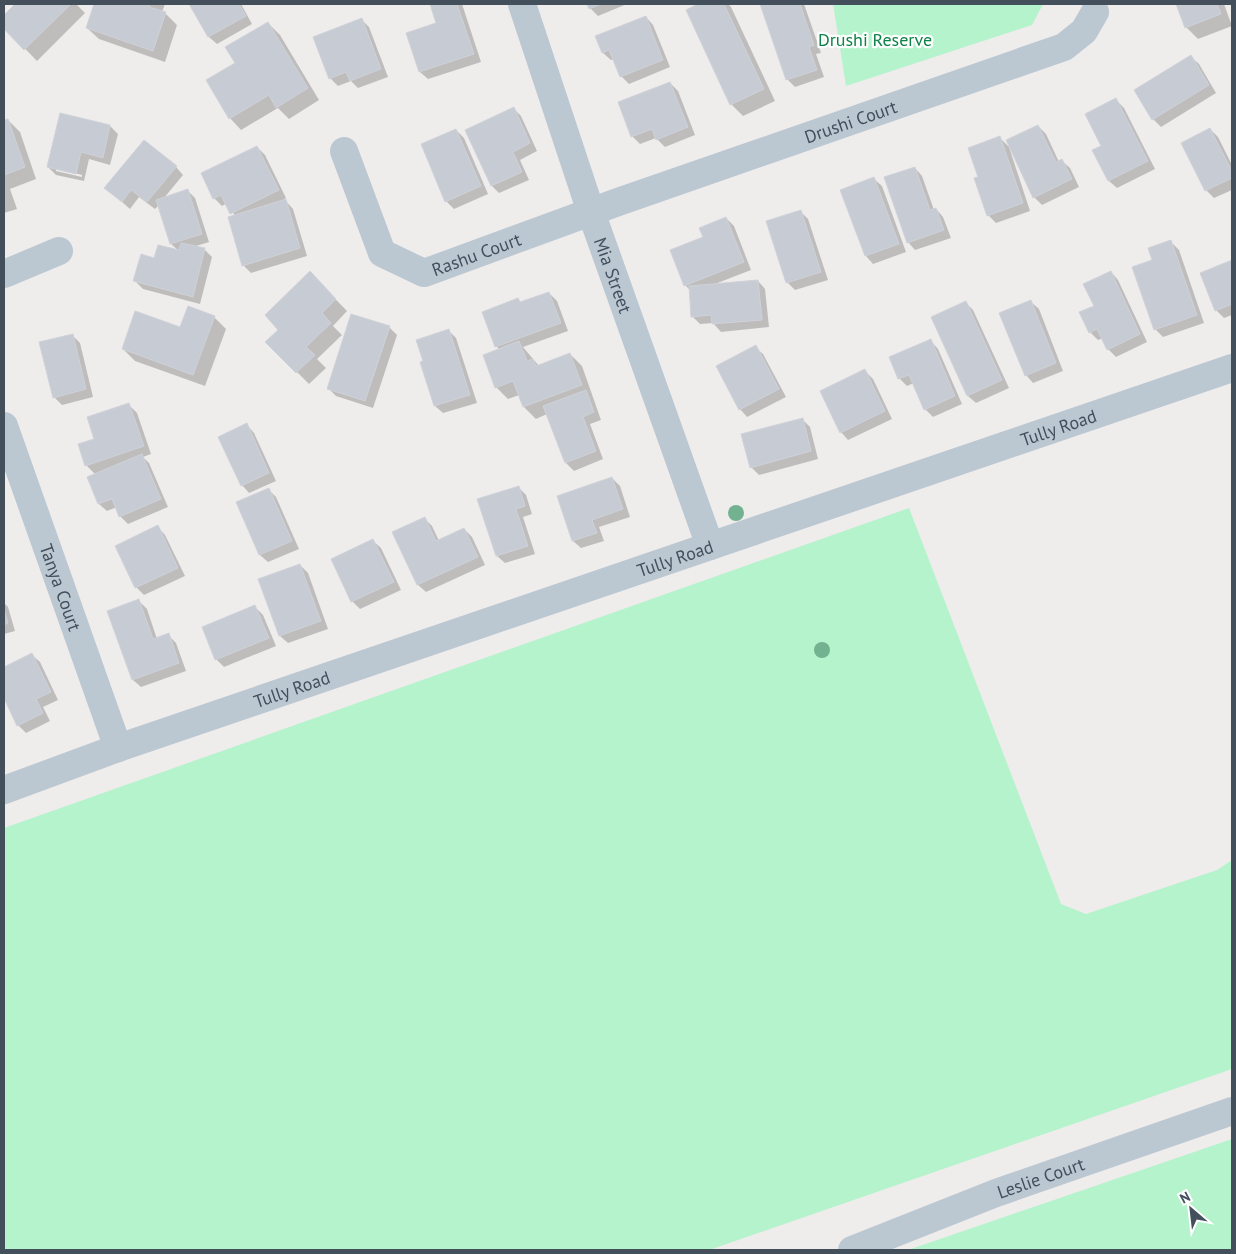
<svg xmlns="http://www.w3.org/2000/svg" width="1236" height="1254" viewBox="0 0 1236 1254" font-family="'PT Sans',sans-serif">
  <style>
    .green { fill: #b4f3cc }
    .shadow { fill: #0003; fill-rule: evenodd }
    .building { fill: #c7cbd3; stroke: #cfd2d9 }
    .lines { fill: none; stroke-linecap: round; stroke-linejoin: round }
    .minor { stroke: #bbc7d1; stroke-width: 28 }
    .tree { fill: #73b291 }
    .labels { text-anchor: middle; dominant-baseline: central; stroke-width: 4.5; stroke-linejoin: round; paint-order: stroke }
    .park-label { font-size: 18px; fill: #0d8347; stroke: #fff }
    .street-label { font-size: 18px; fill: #43505c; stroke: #fff }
  </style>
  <rect width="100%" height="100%" fill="#efecec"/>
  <g class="green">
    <polygon points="833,4 1043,4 1032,25 846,86"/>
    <polygon points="909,508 1061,904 1086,914 1217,870 1232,860 1232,1069 709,1250 4,1250 4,828"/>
    <polygon points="1232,1139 1232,1250 908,1250"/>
  </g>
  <g class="shadow">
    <polygon points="16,4 76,4 85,13 37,61 4,27 4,16"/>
    <polygon points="96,4 165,4 162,12 165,13 177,25 165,62 99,39 87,28"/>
    <polygon points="190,4 241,4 252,24 217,44 209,37"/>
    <polygon points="431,4 462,4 481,62 428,79 420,72 438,24"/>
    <polygon points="589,4 627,4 598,16 590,8"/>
    <polygon points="701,4 728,4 731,7 775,101 743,116 731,104 688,10"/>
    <polygon points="762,4 804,4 821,53 816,54 824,77 795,87 787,79"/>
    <polygon points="1177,4 1224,4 1232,26 1198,39 1186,27"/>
    <polygon points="646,17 653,25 670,67 629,84 621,76 614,59 611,60 603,53"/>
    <polygon points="362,20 369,27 388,77 358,88 351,81 338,86 330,78"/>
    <polygon points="268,23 280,35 319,100 289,119 278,108 241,130 230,118 237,63"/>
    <polygon points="1191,57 1199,64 1216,93 1161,127 1153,119"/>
    <polygon points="670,83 678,91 695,135 665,147 656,138 640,144 632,136"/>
    <polygon points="1116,100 1124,108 1155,169 1117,188 1109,181 1103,146"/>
    <polygon points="513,108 521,116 537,151 520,160 529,180 499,193 492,186"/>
    <polygon points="8,120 20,132 36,179 10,189 17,209 4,213 4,122"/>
    <path d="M110,126L118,134L110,165L89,159L84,181L56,175L48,167ZM56,168L82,175V177L56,171Z"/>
    <polygon points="1038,126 1046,134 1059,162 1062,161 1070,168 1079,187 1042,205 1034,197"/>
    <polygon points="1210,129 1218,137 1232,165 1232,190 1214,198 1207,191 1183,143"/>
    <polygon points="456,130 464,138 488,194 454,209 446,201"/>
    <polygon points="1000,138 1009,147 1030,211 996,223 988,215 980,178"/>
    <polygon points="257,147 265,155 286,198 284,199 293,209 307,256 251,273 243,265 235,216 227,203 222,206 214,198"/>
    <polygon points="176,167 183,175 164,198 187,190 195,198 209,242 193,247 204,249 212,257 200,304 143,289 135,281 155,259 179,251 171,244 159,205 155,209 139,197 130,209 106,188"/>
    <polygon points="915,168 922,176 934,210 936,209 943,217 951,238 915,250 908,242"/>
    <polygon points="874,179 882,186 906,252 873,264 866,256"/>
    <polygon points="800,211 808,219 828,280 795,290 787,282"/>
    <polygon points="726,218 734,226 751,270 715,284 758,281 765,289 769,327 721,332 713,323 700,324 692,316 690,290 685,285 704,237"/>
    <polygon points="1171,242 1179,250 1204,323 1163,337 1155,329"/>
    <polygon points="1232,261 1232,315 1224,318 1216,310 1202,274"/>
    <polygon points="1111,272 1118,280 1147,342 1116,357 1108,349 1103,338 1098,340 1091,333 1081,313 1095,306"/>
    <polygon points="310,273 347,311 333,326 342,335 317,359 326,368 309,384 267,342 280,330"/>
    <polygon points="549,293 557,301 568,331 523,347 539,366 570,354 582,366 601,420 590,424 603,459 574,471 566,463 547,414 536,419 524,407 519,395 508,399 496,387 500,350 496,346 518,300 521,303"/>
    <polygon points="1031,302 1039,309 1063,371 1033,383 1026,375"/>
    <polygon points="966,303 973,310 1009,388 976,403 968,396 932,318"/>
    <polygon points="214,317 226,329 205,386 135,361 123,349"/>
    <polygon points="389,327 397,335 373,408 336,396 328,388"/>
    <polygon points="448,330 456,338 477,403 443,413 435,406 424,361"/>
    <polygon points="72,335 80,343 93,397 62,405 54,397"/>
    <polygon points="931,341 938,349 962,404 933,417 925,409 914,383 907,386 899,378"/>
    <polygon points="755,347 763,354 786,397 747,417 740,409"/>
    <polygon points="865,371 873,379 892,419 848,440 841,432"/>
    <polygon points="129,405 137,413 151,454 143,457 149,463 168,507 128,524 120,516 117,507 107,511 99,504 89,477 95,474 86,465"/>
    <polygon points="802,419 810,427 818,459 759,475 751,467"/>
    <polygon points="247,425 254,433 276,481 249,493 242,485"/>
    <polygon points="612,478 620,486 630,517 599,527 604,541 581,548 573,541"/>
    <polygon points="518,487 526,495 532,514 523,517 535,554 505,563 497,556"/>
    <polygon points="268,489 276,497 299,549 268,562 260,555 237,503"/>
    <polygon points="424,518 432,526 439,541 464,529 472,537 485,565 426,592 418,585"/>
    <polygon points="158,527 165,535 185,576 144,595 136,587"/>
    <polygon points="373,541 381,548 401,590 360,609 352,601 333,560"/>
    <polygon points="300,565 308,573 328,629 288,643 280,636"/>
    <polygon points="139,601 147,609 157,639 168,635 176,643 186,671 141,687 133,680 109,611"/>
    <polygon points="4,603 8,607 15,631 4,634"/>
    <polygon points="255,607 263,615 276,646 224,667 216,659"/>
    <polygon points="32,655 40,662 58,700 43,707 50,721 26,733 18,725 4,696 4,668"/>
  </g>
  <g class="building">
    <polygon points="15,4 71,4 24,50 4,29 4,15"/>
    <polygon points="94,4 150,4 149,7 166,12 153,51 86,28"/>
    <polygon points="189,4 239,4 246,16 208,37"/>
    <polygon points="430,4 457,4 474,54 419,72 406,33 436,23"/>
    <polygon points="587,4 601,4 589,9"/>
    <polygon points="698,4 724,4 764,89 730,105 686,10"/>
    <polygon points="760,4 800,4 814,45 809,47 817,70 786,80"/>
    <polygon points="1176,4 1217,4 1221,14 1185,28"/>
    <polygon points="646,16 663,60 620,77 609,50 602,53 595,36"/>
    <polygon points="362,18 381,69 350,81 346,72 329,79 313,37"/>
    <polygon points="268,22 308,88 276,108 269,95 229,119 206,80 235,63 225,47"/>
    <polygon points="1191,55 1209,85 1152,120 1134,90"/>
    <polygon points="670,82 688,127 656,140 652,129 631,137 618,102"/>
    <polygon points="1116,98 1148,161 1108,181 1092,150 1101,146 1085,114"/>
    <polygon points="514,107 530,143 513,152 522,172 491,186 465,130"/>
    <polygon points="60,113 110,125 103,158 81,152 76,174 47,167"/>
    <polygon points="8,119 25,167 4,175 4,120"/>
    <polygon points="1038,125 1056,162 1062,159 1072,179 1033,198 1006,140"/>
    <polygon points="1210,128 1232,171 1232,178 1205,191 1181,143"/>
    <polygon points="456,129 481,186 445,202 421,144"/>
    <polygon points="1000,136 1023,203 987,216 974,178 978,177 968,148"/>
    <polygon points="144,140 177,166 147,202 131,190 122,202 104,188"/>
    <polygon points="257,146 279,190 230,214 221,195 213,199 201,173"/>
    <polygon points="915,167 930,210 936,208 944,230 907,243 884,177"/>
    <polygon points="874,177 899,244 865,256 840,190"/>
    <polygon points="188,189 202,234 170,244 156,200"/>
    <polygon points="286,199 300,248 242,266 228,217"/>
    <polygon points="801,210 821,272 786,283 766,221"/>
    <polygon points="726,217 744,262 684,286 670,250 703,237 699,228"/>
    <polygon points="1171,240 1197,315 1154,330 1132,267 1152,260 1148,248"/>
    <polygon points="181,243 205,248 193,297 133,281 141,254 154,258 158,245 179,250"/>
    <polygon points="1232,260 1232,304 1215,311 1200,273"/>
    <polygon points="310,271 336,299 322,313 331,323 306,347 315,355 296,373 265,342 278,330 265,315"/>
    <polygon points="1111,271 1140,334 1107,350 1097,329 1089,333 1079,312 1094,306 1083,284"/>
    <polygon points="758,280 762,320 712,324 711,315 691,317 689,286"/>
    <polygon points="549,292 561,323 495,347 482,312 518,298 520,302"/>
    <polygon points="1031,300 1056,363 1025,376 999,313"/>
    <polygon points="966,301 1002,380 967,396 931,317"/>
    <polygon points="188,306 215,316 193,375 122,349 135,311 180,327"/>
    <polygon points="351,314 390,326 365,401 327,389"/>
    <polygon points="449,329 470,395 434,406 420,362 423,361 416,340"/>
    <polygon points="73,334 86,389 53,398 39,342"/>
    <polygon points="931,339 955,396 924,410 909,375 898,379 889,357"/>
    <polygon points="519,341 527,361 533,359 536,366 570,353 582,385 523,407 513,381 495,388 483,355"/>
    <polygon points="756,345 779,389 739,410 716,366"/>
    <polygon points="865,369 885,411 840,433 820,391"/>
    <polygon points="586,390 594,412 583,417 596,451 565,463 543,406"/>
    <polygon points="129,403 144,446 85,466 78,444 94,439 87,417"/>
    <polygon points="803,418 811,451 750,468 741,434"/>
    <polygon points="247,423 269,473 241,486 218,437"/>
    <polygon points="142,454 161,499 119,517 112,499 98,504 87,477"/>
    <polygon points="612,477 623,509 592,520 597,533 572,541 557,496"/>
    <polygon points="519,486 525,506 516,509 528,546 496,556 477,499"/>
    <polygon points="269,488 292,541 259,555 236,502"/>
    <polygon points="425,517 436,541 464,528 478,557 417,585 392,532"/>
    <polygon points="158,525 178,568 135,588 115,546"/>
    <polygon points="373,539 394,582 351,602 331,559"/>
    <polygon points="300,564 321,621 279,636 258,579"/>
    <polygon points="139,599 153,639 169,633 179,663 132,680 107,611"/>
    <polygon points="255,605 269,638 215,660 202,627"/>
    <polygon points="4,609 8,623 4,625"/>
    <polygon points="32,653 51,692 36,699 43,713 17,726 4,698 4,667"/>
  </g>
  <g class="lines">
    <g class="minor">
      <path id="s1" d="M522,4L591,212L710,546"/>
      <path id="s2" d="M344,151L382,253L424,273L618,202L1064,47L1084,31L1095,12"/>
      <polyline points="4,274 59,251"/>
      <path id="s3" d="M4,426L118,748"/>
      <path id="s4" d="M4,790L118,748L1232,368"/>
      <path id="s5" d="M852,1250L996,1193L1232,1111"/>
    </g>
  </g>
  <g class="tree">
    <circle cx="736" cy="513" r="8"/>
    <circle cx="822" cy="650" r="8"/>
  </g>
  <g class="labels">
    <g class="park-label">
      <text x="875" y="39">Drushi Reserve</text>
    </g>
    <g class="street-label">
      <text stroke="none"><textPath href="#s2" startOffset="608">Drushi Court</textPath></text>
      <text stroke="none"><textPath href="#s2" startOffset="211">Rashu Court</textPath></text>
      <text stroke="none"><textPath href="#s1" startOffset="286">Mia Street</textPath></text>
      <text stroke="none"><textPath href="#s4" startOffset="1115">Tully Road</textPath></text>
      <text stroke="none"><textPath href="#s4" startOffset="710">Tully Road</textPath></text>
      <text stroke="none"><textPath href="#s3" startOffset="171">Tanya Court</textPath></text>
      <text stroke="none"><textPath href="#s4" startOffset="305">Tully Road</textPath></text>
      <text stroke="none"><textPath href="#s5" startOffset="202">Leslie Court</textPath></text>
    </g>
  </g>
  <rect width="1236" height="1254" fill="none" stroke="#43505c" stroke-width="10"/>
  <g transform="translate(1191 1209) rotate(332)" stroke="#ffffff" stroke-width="4" paint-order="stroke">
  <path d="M0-4L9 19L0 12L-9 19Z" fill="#43505c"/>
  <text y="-8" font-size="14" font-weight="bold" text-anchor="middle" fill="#43505c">N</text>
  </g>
</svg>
